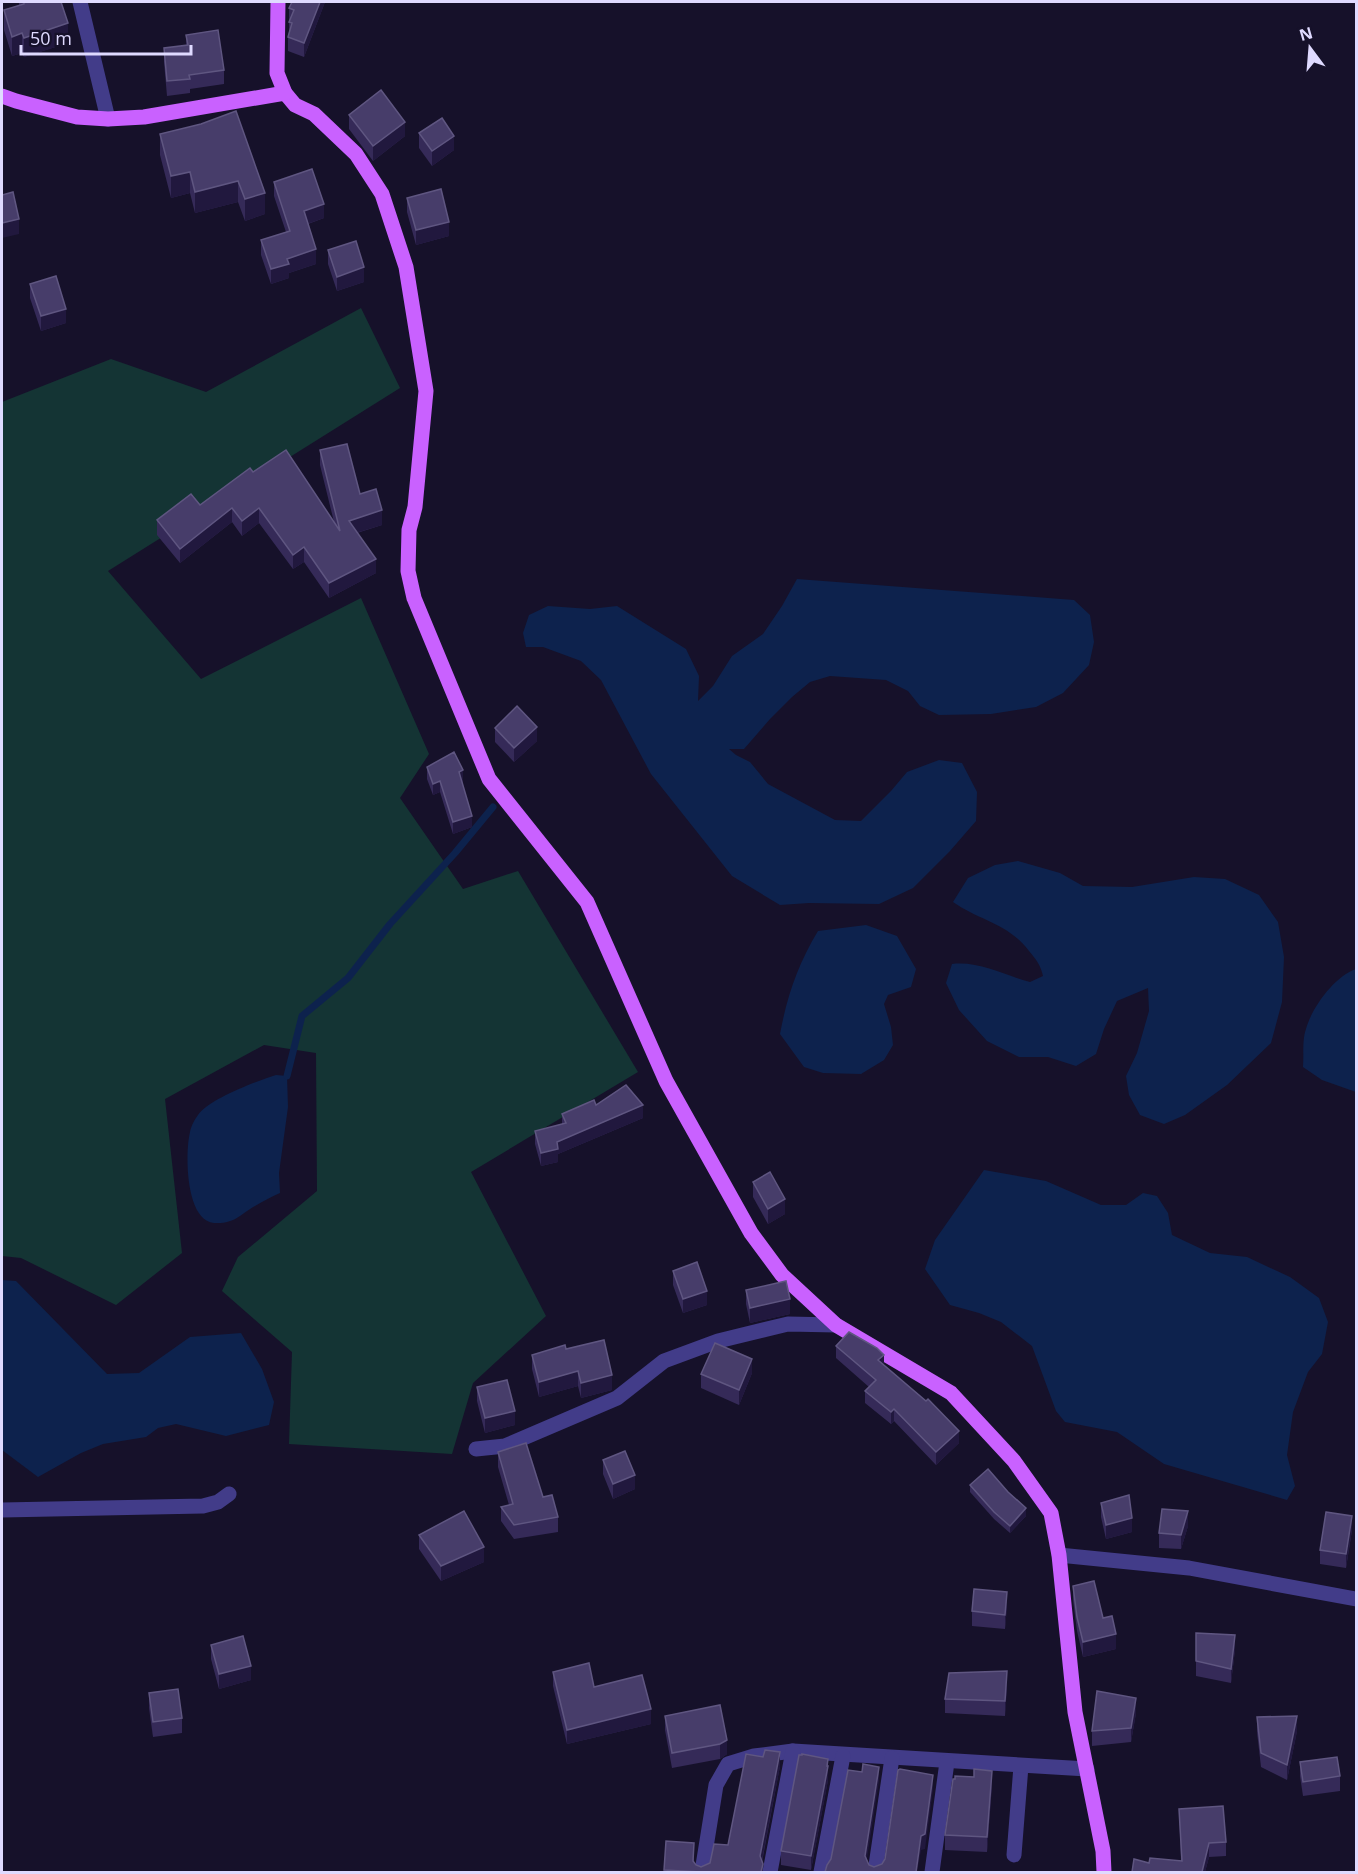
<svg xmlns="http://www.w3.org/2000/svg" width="1358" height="1874" viewBox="0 0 1358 1874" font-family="'Open Sans',sans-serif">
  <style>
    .green { fill: #143434 }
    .water { fill: #0d224d }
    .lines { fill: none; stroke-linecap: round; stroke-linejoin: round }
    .stream { stroke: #0d224d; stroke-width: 7 }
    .minor { stroke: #423c89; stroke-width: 15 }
    .major { stroke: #c961ff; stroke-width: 15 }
    .wall { fill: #352a58 }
    .shaded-wall { fill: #21183e }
    .building { fill: #473d6a; stroke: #5f5681; stroke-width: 1.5 }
  </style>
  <rect width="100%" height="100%" fill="#16112a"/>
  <polygon class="green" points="361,308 400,388 108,571 201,679 361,598 429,754 400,798 463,889 518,871 638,1072 471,1172 546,1316 473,1383 452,1454 289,1444 292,1352 222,1291 238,1257 317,1191 316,1053 264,1045 165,1099 182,1253 116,1305 21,1258 2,1256 2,402 111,359 206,392"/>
  <g class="water">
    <polygon points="797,579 1074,600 1090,615 1094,642 1089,665 1063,693 1036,707 991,714 939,715 920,706 908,691 886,680 830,676 810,682 792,697 770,719 744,749 729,749 736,755 750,762 768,784 835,820 861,821 891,791 907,772 939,760 962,763 977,792 976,821 950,851 913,888 879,904 809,903 780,905 732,876 651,774 601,680 581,661 543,647 526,647 523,633 529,615 548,606 590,609 617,606 686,649 699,676 698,701 713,686 732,656 763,634 782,606"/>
    <path d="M1018,861L1060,873L1083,886L1132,887L1194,877L1225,879L1259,895L1278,922L1284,957L1282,1002L1271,1043L1227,1085L1185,1115L1164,1124L1140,1115L1129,1095L1126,1076L1137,1053L1149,1011L1148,988L1117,1001L1104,1029L1096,1054L1076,1066L1048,1057H1019L987,1041L959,1010L946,983L952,964C980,961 1003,975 1030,982L1043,976C1041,966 1036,959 1029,951C1008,923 980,921 953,902L968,878L995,865Z"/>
    <path d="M866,925L897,936L916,969L911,987L888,995L884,1004L891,1027L893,1045L884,1060L861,1074L823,1073L804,1067L780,1034C787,996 798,964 818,931Z"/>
    <path d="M1356,969V1092L1322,1080L1303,1067C1304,1055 1302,1040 1306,1029C1312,1007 1335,976 1356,969Z"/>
    <path d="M276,1075L287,1076L288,1107L279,1173L280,1193C271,1197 263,1201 255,1206C239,1215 235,1224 214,1223C185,1220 185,1152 190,1132C191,1126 195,1119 198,1115C209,1099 257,1081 276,1075Z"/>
    <polygon points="984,1170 1046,1181 1101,1205 1126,1205 1143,1193 1157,1196 1168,1213 1172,1235 1210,1253 1247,1257 1290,1277 1319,1298 1328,1322 1322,1354 1308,1372 1293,1412 1287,1455 1295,1486 1287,1500 1164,1464 1117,1432 1065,1422 1056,1411 1032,1346 1001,1322 979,1313 950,1305 925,1269 935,1240"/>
    <polygon points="2,1280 16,1281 107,1374 139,1373 190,1337 241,1333 262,1369 274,1402 269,1425 226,1436 176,1424 158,1428 146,1437 103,1444 81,1453 38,1477 2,1450"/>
  </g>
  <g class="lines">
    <polyline class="stream" points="287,1076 302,1016 348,978 390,924 455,853 493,807"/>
    <g class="minor">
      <polyline points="80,2 108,119"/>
      <polyline points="476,1449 505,1446 617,1398 664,1361 718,1341 788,1324 836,1325"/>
      <polyline points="2,1510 203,1506 218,1502 229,1494"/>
      <polyline points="1059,1555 1189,1568 1356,1599"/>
      <polyline points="1014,1855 1021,1766"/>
      <polyline points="702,1872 716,1785 728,1764 754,1756 793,1751 1087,1769"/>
      <polyline points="770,1872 793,1751"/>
      <polyline points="821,1872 843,1756"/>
      <polyline points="875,1872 892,1758"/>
      <polyline points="932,1872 947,1762"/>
    </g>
    <g class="major">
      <polyline points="278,2 277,73 285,93 295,105 314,114 356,154 382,194 406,267 426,391 415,507 409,530 408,571 414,598 489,779 587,902 666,1081 751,1233 782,1275 836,1325 951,1393 1014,1461 1051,1513 1059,1555 1075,1712 1103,1851 1104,1872"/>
      <polyline points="2,96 16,101 77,117 108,119 144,117 285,93"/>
    </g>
  </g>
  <g class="wall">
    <polygon points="19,2 61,2 68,43 24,57 22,53 12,56 4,30 4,10 19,5"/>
    <polygon points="292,2 330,2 329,3 325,2 304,57 288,51 288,37 289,32 289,8"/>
    <polygon points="186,35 224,70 224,84 190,89 190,93 167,96 164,62 164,48 186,46"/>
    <polygon points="349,115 405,136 373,161 349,129"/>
    <polygon points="201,124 265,214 245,221 238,202 195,213 190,193 171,198 160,155 160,134"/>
    <polygon points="419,133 454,150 432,166 419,148"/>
    <polygon points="274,182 324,218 308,224 316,264 289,273 289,278 271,284 261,255 261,240 286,232 274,196"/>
    <polygon points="407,198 449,236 416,245 407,212"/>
    <polygon points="328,250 364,282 337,291 328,264"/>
    <polygon points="30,284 66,323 41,331 30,298"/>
    <polygon points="320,450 360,494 382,525 357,533 376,573 329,598 304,562 293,569 259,523 242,536 232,522 180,563 157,535 157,520 200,505 253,472 334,522 320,465"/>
    <polygon points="495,728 537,741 514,762 495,742"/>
    <polygon points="427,767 463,782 462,783 472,827 453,834 440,792 433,795 427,779"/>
    <polygon points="596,1105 643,1118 558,1154 558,1162 541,1166 535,1144 535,1131 562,1124 562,1114"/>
    <polygon points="753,1182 785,1214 768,1224 753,1197"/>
    <polygon points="673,1271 707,1305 683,1313 673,1285"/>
    <polygon points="746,1290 790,1314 750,1323 746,1304"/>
    <polygon points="836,1346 884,1365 959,1443 936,1465 894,1421 891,1424 865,1403 865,1391 869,1387 836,1358"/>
    <polygon points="566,1349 612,1390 581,1398 578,1386 539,1397 532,1369 532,1355"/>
    <polygon points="752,1373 739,1405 701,1388 701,1374"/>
    <polygon points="477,1387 515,1425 485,1433 477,1401"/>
    <polygon points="498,1452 543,1497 558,1517 558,1532 514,1539 501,1521 501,1507 509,1505 498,1467"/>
    <polygon points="603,1460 635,1489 613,1499 603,1474"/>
    <polygon points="970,1485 1026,1516 1010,1533 994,1519 970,1492"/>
    <polygon points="1101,1503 1132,1532 1106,1539 1101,1517"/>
    <polygon points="1188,1526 1181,1549 1159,1548 1159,1533"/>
    <polygon points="1352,1530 1346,1568 1320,1564 1320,1550"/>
    <polygon points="419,1535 484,1562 441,1581 419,1549"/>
    <polygon points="1073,1586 1116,1649 1083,1657 1077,1631 1073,1600"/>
    <polygon points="1007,1606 1005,1629 972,1626 972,1611"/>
    <polygon points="1196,1633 1235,1650 1231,1683 1196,1676"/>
    <polygon points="211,1645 251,1680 219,1689 211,1659"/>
    <polygon points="553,1672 594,1687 651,1724 567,1744 553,1686"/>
    <polygon points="1007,1685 1005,1716 945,1713 945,1699"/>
    <polygon points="149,1693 182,1718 182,1733 153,1737 149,1708"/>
    <polygon points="720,1705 727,1754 720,1759 672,1768 665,1730 665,1716"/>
    <polygon points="1136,1713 1131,1742 1092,1746 1092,1731"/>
    <polygon points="1257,1717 1297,1731 1287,1780 1261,1767 1257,1732"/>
    <polygon points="828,1759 828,1780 811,1870 781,1865 781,1851"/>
    <polygon points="1300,1762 1340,1776 1340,1791 1303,1796 1300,1776"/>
    <polygon points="780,1766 762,1862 763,1872 664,1872 666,1841 694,1857 694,1862 696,1865 701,1867 710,1863 728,1845"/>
    <polygon points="992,1785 987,1852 945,1850 945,1835"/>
    <polygon points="1179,1809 1226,1842 1226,1856 1209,1857 1205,1872 1132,1872 1149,1863 1181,1861"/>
  </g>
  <g class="shaded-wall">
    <polygon points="320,2 325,2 304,57 304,43"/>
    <polygon points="68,23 68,43 24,57 24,38"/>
    <polygon points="22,33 22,53 12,56 12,37"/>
    <polygon points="405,122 405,136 373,161 373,146"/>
    <polygon points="454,136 454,150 432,166 432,151"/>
    <polygon points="190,172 190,193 171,198 171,176"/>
    <polygon points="238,181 238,202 195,213 195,192"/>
    <polygon points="265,193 265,214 245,221 245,199"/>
    <polygon points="324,204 324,218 304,225 304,211"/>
    <polygon points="19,219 19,234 2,238 2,223"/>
    <polygon points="449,222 449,236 416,245 416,230"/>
    <polygon points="316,249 316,264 289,273 289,278 271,284 271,269 287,259"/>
    <polygon points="364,267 364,282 337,291 337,277"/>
    <polygon points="66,309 66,323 41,331 41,316"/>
    <polygon points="232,508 232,522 180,563 180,549"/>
    <polygon points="259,508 259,523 242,536 242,521"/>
    <polygon points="382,510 382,525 349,535 349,521"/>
    <polygon points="304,547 304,562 293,569 293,555"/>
    <polygon points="376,559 376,573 329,598 329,583"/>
    <polygon points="537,727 537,741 514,762 514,748"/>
    <polygon points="463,770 463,782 459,784 459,772"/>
    <polygon points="440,781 440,792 433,795 433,784"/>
    <polygon points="472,816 472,827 453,834 453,822"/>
    <polygon points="643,1105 643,1118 558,1154 558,1162 541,1166 541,1153 557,1142"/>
    <polygon points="785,1199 785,1214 768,1224 768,1209"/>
    <polygon points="707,1291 707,1305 683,1313 683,1299"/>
    <polygon points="790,1299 790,1314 750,1323 750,1308"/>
    <polygon points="884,1355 884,1367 878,1360"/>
    <polygon points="752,1359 752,1373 739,1405 739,1390"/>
    <polygon points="578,1371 578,1386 539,1397 539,1382"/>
    <polygon points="612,1375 612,1390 581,1398 581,1383"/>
    <polygon points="894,1409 894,1421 891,1424 891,1412"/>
    <polygon points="515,1411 515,1425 485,1433 485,1418"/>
    <polygon points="959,1431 959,1443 936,1465 936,1452"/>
    <polygon points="635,1475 635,1489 613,1499 613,1484"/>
    <polygon points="1026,1508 1026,1516 1010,1533 1010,1526"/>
    <polygon points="1188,1511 1188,1526 1181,1549 1181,1535"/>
    <polygon points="1352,1516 1352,1530 1346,1568 1346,1554"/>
    <polygon points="1132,1518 1132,1532 1106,1539 1106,1525"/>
    <polygon points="484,1547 484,1562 441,1581 441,1566"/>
    <polygon points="1007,1592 1007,1606 1005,1629 1005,1615"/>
    <polygon points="1116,1634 1116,1649 1083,1657 1083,1642"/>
    <polygon points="1235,1635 1235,1650 1231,1683 1231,1669"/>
    <polygon points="251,1666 251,1680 219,1689 219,1674"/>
    <polygon points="1007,1671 1007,1685 1005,1716 1005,1701"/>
    <polygon points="1136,1698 1136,1713 1131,1742 1131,1728"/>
    <polygon points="651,1709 651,1724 567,1744 567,1730"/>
    <polygon points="1297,1716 1297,1731 1287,1780 1287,1765"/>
    <polygon points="727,1740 727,1754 720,1759 720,1744"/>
    <polygon points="780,1752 780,1766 760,1870 760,1856"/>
    <polygon points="828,1759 828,1780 811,1870 811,1856"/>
    <polygon points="879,1767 879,1781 865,1871 865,1856"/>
    <polygon points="992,1771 992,1785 987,1852 987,1837"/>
    <polygon points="933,1775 933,1789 925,1849 921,1850 917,1872 916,1872 917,1861"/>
    <polygon points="1209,1843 1209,1857 1205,1872 1202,1872"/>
  </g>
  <g class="building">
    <polygon points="24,2 61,2 68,23 24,38 22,33 12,37 4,10 24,4"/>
    <polygon points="292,2 320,2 304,43 288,37 292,23 289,22 294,10 289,8"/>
    <polygon points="218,30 224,70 189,75 190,79 167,81 164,48 188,45 186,35"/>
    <polygon points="381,90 405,122 373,146 349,115"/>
    <polygon points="236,111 265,193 245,199 238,181 195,192 190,172 171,176 160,134 201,124"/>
    <polygon points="442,118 454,136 432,151 419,133"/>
    <polygon points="312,169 324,204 304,211 316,249 287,259 289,264 271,269 261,240 290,231 274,182"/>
    <polygon points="441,189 449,222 416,230 407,198"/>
    <polygon points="13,192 19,219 2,223 2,195"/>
    <polygon points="356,241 364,267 337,277 328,250"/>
    <polygon points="56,276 66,309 41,316 30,284"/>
    <polygon points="347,444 360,494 376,489 382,510 349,521 376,559 329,583 304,547 293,555 259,508 242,521 232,508 180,549 157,520 191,494 200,505 250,468 253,472 286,450 340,531 320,450"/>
    <polygon points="517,706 537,727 514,748 495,728"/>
    <polygon points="454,752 463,770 459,772 472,816 453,822 440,781 433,784 427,767"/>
    <polygon points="626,1085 643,1105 557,1142 558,1149 541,1153 535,1131 566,1123 562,1114 594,1100 596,1105"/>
    <polygon points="770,1172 785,1199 768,1209 753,1182"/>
    <polygon points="697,1262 707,1291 683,1299 673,1271"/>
    <polygon points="786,1281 790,1299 750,1308 746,1290"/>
    <polygon points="849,1332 877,1348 884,1355 878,1360 926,1401 928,1399 959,1431 936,1452 894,1409 891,1412 865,1391 876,1380 836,1346"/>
    <polygon points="604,1340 612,1375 581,1383 578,1371 539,1382 532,1355 565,1345 566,1349"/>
    <polygon points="715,1343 752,1359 739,1390 701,1374"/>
    <polygon points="507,1380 515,1411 485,1418 477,1387"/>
    <polygon points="526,1443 543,1497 552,1495 558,1517 514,1525 501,1507 513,1504 498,1452"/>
    <polygon points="625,1451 635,1475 613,1484 603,1460"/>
    <polygon points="988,1469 1008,1492 1026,1508 1010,1526 994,1512 970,1485"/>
    <polygon points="1129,1495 1132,1518 1106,1525 1101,1503"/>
    <polygon points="1162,1509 1188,1511 1181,1535 1159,1533"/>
    <polygon points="464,1511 484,1547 441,1566 419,1535"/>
    <polygon points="1326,1512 1352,1516 1346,1554 1320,1550"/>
    <polygon points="1094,1581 1103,1618 1112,1616 1116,1634 1083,1642 1077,1617 1073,1586"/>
    <polygon points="974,1589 1007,1592 1005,1615 972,1611"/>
    <polygon points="1196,1633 1235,1635 1231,1669 1196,1661"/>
    <polygon points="243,1636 251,1666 219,1674 211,1645"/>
    <polygon points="589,1663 594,1687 642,1675 651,1709 567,1730 553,1672"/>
    <polygon points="1007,1671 1005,1701 945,1699 949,1673"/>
    <polygon points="178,1689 182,1718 153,1722 149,1693"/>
    <polygon points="1097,1691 1136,1698 1131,1728 1092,1731"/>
    <polygon points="720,1705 727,1740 720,1744 672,1753 665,1716"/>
    <polygon points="1297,1716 1287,1765 1261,1753 1257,1717"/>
    <polygon points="765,1750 780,1752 760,1856 763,1864 761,1872 701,1872 664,1870 666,1841 694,1843 693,1861 696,1865 701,1867 710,1863 714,1844 728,1845 746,1754 763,1757"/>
    <polygon points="802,1754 828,1759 827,1766 828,1766 811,1856 781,1851 799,1755 802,1755"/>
    <polygon points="1337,1757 1340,1776 1303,1782 1300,1762"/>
    <polygon points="863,1764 879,1767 865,1856 869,1865 874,1867 882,1864 885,1859 898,1770 900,1769 933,1775 925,1834 921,1836 916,1872 825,1872 827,1865 831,1859 848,1770 862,1772"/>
    <polygon points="974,1769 992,1771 987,1837 945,1835 953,1779 955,1779 955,1776 974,1777"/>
    <polygon points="1223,1806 1226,1842 1209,1843 1202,1872 1132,1872 1134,1859 1149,1863 1150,1858 1182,1861 1179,1809"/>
  </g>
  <rect width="1358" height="1874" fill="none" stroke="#dfdaff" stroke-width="6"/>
  <g transform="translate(1310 48) rotate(344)" stroke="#16112a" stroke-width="4.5" paint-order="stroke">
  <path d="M0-4.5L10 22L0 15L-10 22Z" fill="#dfdaff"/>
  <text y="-9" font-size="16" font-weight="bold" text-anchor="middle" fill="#dfdaff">N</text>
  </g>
  <path d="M21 45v9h170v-9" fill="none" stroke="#dfdaff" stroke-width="3"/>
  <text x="30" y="45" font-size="18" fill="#dfdaff" stroke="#16112a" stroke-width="4.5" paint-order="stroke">50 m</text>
</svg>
